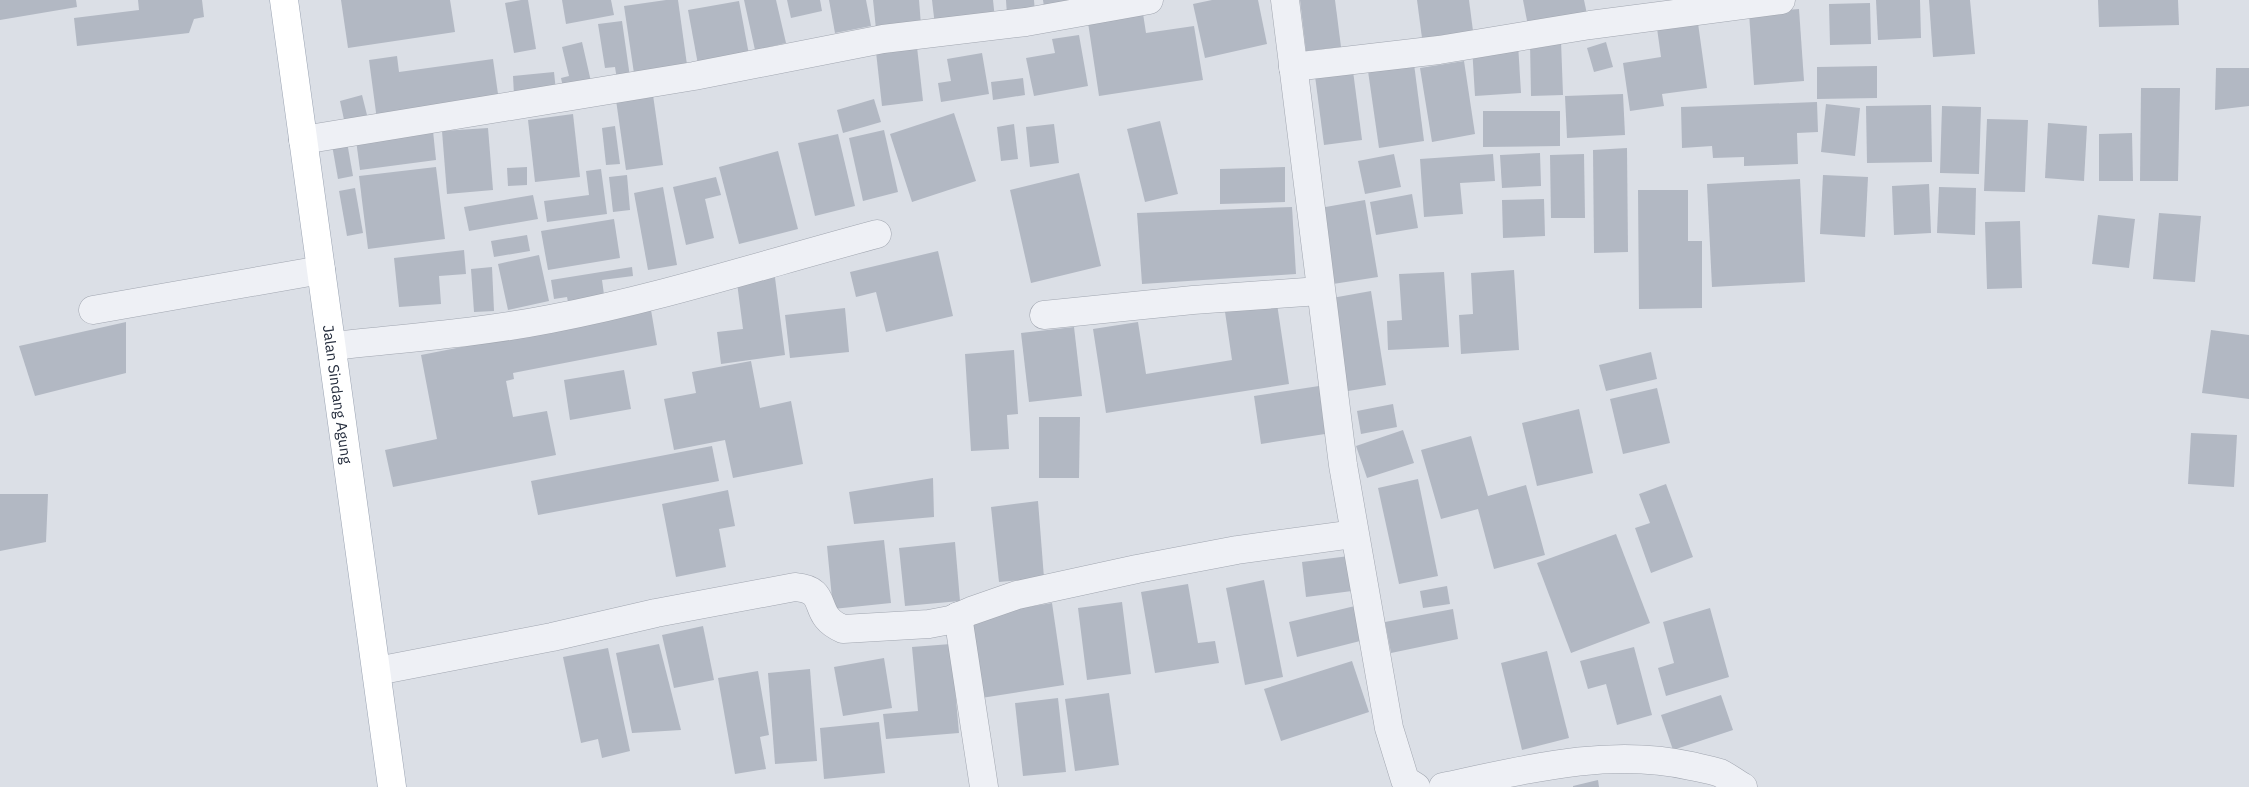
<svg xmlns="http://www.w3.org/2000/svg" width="2249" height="787" viewBox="0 0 2249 787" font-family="'IBM Plex Sans',sans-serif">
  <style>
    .building { fill: #b2b8c3 }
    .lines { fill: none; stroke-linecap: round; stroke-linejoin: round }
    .minor-casing { stroke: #a1a6b0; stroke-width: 29 }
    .major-casing { stroke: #9aa3b2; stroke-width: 29 }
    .minor { stroke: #eef0f5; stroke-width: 28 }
    .major { stroke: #fff; stroke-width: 28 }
    .labels { text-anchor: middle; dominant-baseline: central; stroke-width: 4; stroke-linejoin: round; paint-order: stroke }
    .street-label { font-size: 15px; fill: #252d3d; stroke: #eaeef4 }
  </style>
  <rect width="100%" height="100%" fill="#dbdfe6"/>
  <g class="building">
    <polygon points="0,0 76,0 77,7 0,20"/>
    <polygon points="138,0 202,0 204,17 194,19 189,33 77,46 74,18 139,10"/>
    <polygon points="341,0 450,0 455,32 348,48"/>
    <polygon points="521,0 528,0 536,49 514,53 505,3"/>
    <polygon points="562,0 611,0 614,15 566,24"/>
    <polygon points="666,0 678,0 688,72 635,80 624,6"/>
    <polygon points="744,0 776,0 786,43 755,50"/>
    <polygon points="787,0 820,0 822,11 791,18"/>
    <polygon points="829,0 866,0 871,26 835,33"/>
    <polygon points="873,0 919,0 921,25 876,29"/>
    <polygon points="932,0 993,0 995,19 935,26"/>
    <polygon points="1006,0 1034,0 1035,13 1007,15"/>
    <polygon points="1043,0 1074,0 1044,7"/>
    <polygon points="1212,0 1258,0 1267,44 1205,58 1193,4"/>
    <polygon points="1300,0 1335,0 1341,47 1306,51"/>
    <polygon points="1417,0 1469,0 1473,31 1422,38"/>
    <polygon points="1523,0 1584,0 1588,19 1529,31"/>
    <polygon points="1876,0 1920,0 1921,38 1878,40"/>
    <polygon points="1929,0 1970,0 1975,54 1933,57"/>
    <polygon points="2098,0 2178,0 2179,25 2099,27"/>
    <polygon points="739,1 750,60 699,70 688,10"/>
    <polygon points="1870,3 1871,44 1830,45 1829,4"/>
    <polygon points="1142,7 1146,33 1194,26 1203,80 1099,96 1087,16"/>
    <polygon points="1799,9 1804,81 1754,85 1749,13"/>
    <polygon points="1697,16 1707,88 1662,94 1664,106 1630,111 1623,63 1661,57 1656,21"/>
    <polygon points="622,21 631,84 618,86 615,67 605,68 598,24"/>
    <polygon points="1079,35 1088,86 1034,96 1026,58 1055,53 1052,39"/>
    <polygon points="916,38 923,101 882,106 875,43"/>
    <polygon points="1561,41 1563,95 1531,96 1530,42"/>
    <polygon points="582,42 592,86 564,92 561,78 569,76 562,47"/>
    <polygon points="1606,42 1613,67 1594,72 1587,48"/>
    <polygon points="1518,44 1521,93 1475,96 1472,47"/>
    <polygon points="982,53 989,94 941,102 938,83 951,81 947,59"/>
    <polygon points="397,56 399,72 493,59 499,101 377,120 369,60"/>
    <polygon points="1464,61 1475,134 1432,142 1420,68"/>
    <polygon points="1414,64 1424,141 1379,148 1368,71"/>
    <polygon points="1877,66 1877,98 1817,99 1817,67"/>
    <polygon points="2216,68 2249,68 2249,106 2215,110"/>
    <polygon points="1353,71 1362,140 1324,145 1315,76"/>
    <polygon points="554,72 556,91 514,95 513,76"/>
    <polygon points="1023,78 1025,95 993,100 991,82"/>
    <polygon points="2141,88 2180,88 2178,181 2140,181"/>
    <polygon points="1623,94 1625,135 1567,138 1565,96"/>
    <polygon points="362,95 369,123 346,129 340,101"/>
    <polygon points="653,95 663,165 626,170 616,100"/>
    <polygon points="874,99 881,122 843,133 837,110"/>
    <polygon points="1817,102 1818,132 1797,133 1798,164 1744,166 1744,157 1713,158 1712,146 1682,148 1681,107"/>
    <polygon points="1826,104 1860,108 1855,156 1821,152"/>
    <polygon points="1931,105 1932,162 1867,163 1866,106"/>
    <polygon points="1942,106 1981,107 1979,174 1940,173"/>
    <polygon points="1483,111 1560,111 1560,146 1483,147"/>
    <polygon points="954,113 976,181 912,202 890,134"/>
    <polygon points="573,114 580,177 535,182 528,120"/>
    <polygon points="1987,119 2028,120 2025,192 1984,191"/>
    <polygon points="1160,121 1178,194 1145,202 1127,129"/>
    <polygon points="2048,123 2087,126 2084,181 2045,178"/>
    <polygon points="1014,124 1018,159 1001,161 997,127"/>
    <polygon points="1054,124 1059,163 1030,167 1026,127"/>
    <polygon points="615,126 620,164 606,165 602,128"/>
    <polygon points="488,128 493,190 447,194 442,131"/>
    <polygon points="884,130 898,192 863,201 849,138"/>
    <polygon points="433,131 436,160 360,170 356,140"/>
    <polygon points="2132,133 2133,181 2099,181 2099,134"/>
    <polygon points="838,134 855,206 815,216 798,143"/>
    <polygon points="347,142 353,176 338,179 332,145"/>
    <polygon points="1627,148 1628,252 1594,253 1593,150"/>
    <polygon points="778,151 798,229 739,244 719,167"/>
    <polygon points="1540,153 1541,186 1502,188 1500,155"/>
    <polygon points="1394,154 1401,187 1365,194 1358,161"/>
    <polygon points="1493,154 1495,181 1460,183 1463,214 1424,217 1420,159"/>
    <polygon points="1584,154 1585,218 1551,218 1550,155"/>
    <polygon points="436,167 445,239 368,249 359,176"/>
    <polygon points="527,167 527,185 508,186 507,168"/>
    <polygon points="1285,167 1285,202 1220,204 1220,169"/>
    <polygon points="601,169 607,214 547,222 544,201 589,195 586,171"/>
    <polygon points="1079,173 1101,266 1031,283 1010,190"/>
    <polygon points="627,175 630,210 613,212 609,177"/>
    <polygon points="1823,175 1868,177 1865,237 1820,234"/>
    <polygon points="716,177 721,195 705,199 714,238 686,245 673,187"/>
    <polygon points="1800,179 1805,282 1712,287 1707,184"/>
    <polygon points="1929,184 1931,233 1894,235 1892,186"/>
    <polygon points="663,187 677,265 648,270 634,193"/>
    <polygon points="1939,187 1976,188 1975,235 1937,233"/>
    <polygon points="355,188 363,233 347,236 339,191"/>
    <polygon points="1638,190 1688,190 1688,241 1702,241 1702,308 1639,309"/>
    <polygon points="1412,194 1418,228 1376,235 1370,202"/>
    <polygon points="533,195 538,219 469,231 464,207"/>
    <polygon points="1544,199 1545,236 1503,238 1502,200"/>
    <polygon points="1365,200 1378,277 1333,284 1320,208"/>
    <polygon points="1292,207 1296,274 1142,284 1137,213"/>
    <polygon points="2159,213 2201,216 2195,282 2153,279"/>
    <polygon points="2098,215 2135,219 2129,268 2092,264"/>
    <polygon points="614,219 620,258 548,270 541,231"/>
    <polygon points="2020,221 2022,288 1987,289 1985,222"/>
    <polygon points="527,235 530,251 494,257 491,241"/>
    <polygon points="464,250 466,274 439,276 441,304 399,307 394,258"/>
    <polygon points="938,251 953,316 886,332 876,292 856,297 850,272"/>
    <polygon points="539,255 549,301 508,310 498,264"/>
    <polygon points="492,267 494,311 474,312 471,269"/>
    <polygon points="632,267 633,276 602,280 605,302 569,307 567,297 554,299 551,280"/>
    <polygon points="774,270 785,355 721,364 717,332 743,329 736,275"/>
    <polygon points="1514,270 1519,350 1461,354 1459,315 1473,314 1471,273"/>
    <polygon points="1444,272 1449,347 1388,350 1387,321 1402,320 1399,274"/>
    <polygon points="1371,291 1386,385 1348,391 1332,298"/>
    <polygon points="1276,297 1289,384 1106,413 1093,329 1138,322 1146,374 1232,360 1224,305"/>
    <polygon points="845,308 849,352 790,358 785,315"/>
    <polygon points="651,310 657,345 513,373 514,379 506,381 513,417 547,411 556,455 393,487 385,450 437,439 421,355"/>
    <polygon points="126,322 126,373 35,396 19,346"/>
    <polygon points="1074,327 1082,396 1029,402 1021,333"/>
    <polygon points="2211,330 2249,335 2249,399 2202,393"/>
    <polygon points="1014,350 1018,414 1007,415 1009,449 971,451 965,354"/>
    <polygon points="1651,352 1657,379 1606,391 1599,365"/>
    <polygon points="751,361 760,408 791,401 803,464 733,478 725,440 674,450 664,399 696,393 692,372"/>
    <polygon points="624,370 631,409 570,420 564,380"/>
    <polygon points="1319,386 1325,434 1261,444 1254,396"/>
    <polygon points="1657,388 1670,443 1623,454 1610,399"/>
    <polygon points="1393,404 1397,427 1361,434 1357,411"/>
    <polygon points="1579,409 1593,473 1537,486 1522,423"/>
    <polygon points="1039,417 1080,417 1079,478 1039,478"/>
    <polygon points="1403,430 1414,463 1367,478 1356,446"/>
    <polygon points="2191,433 2237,435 2234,487 2188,484"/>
    <polygon points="1471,436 1488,496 1526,485 1545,555 1494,569 1478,509 1441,519 1421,450"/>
    <polygon points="712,446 719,481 538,515 531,481"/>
    <polygon points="933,478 934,517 854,524 849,492"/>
    <polygon points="1418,479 1438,576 1399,584 1378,488"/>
    <polygon points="1666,484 1693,557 1651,573 1635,528 1650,523 1639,494"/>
    <polygon points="728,490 735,526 719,529 726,567 676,577 662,504"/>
    <polygon points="0,494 48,494 46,542 0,551"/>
    <polygon points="1038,501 1044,578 999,582 991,507"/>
    <polygon points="1616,534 1650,623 1571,653 1537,563"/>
    <polygon points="884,540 891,603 833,609 827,546"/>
    <polygon points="955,542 960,601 905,606 899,548"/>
    <polygon points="1349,556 1352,591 1306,597 1302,562"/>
    <polygon points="1264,580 1283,677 1245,685 1226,588"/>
    <polygon points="1188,584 1198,643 1215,641 1219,663 1155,673 1141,592"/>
    <polygon points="1447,586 1450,604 1423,608 1420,591"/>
    <polygon points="1122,602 1131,674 1087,680 1078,608"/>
    <polygon points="1052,603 1064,685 975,699 962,618"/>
    <polygon points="1359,605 1368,639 1297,657 1289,622"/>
    <polygon points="1710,608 1729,677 1666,696 1658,668 1674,663 1663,622"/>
    <polygon points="1453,609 1458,639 1391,653 1385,622"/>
    <polygon points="703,626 714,680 674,688 662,635"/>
    <polygon points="659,644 681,730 632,733 616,653"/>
    <polygon points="951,644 959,733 886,739 883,714 918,711 912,647"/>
    <polygon points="1634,647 1652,715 1617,725 1606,684 1588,689 1580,661"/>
    <polygon points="608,648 630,751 602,758 598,739 581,743 563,657"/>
    <polygon points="1547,651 1569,738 1522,750 1501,663"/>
    <polygon points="884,658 892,708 843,716 834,667"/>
    <polygon points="1352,661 1369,712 1281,741 1264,689"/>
    <polygon points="810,669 817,761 775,764 768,673"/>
    <polygon points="758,671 769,735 760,737 766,769 735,774 718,678"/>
    <polygon points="1109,693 1119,765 1075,771 1065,699"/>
    <polygon points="1721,695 1733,730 1673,750 1661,715"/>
    <polygon points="1058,698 1066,772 1023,776 1015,703"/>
    <polygon points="879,722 885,773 824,779 820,728"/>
    <polygon points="1598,780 1599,787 1573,787 1573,786"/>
  </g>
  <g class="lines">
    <defs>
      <g id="minor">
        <polyline points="1285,0 1343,465 1389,728 1405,780 1416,787"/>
        <polyline points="1293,67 1439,50 1590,25 1781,0"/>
        <polyline points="303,140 694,76 883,39 1026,22 1149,0"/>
        <polyline points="93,310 321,270"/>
        <polyline points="1044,315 1193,300 1320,291"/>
        <path d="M332,346C405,338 479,333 550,319C661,298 768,263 877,234"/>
        <polyline points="958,616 984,787"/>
        <path d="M377,671L552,637L656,613L795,587C832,590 809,615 843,629L929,624L950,620L971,611L1017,595L1137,569L1237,550L1354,534"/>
        <path d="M1443,787C1523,770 1609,747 1691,766C1700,768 1711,770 1720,773C1728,777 1736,783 1743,787"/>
      </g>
      <g id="major">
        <path id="s1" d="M284,0L392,787"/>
      </g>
    </defs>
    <use href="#minor" class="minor-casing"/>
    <use href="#major" class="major-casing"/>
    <use href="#minor" class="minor"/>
    <use href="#major" class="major"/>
  </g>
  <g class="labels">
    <g class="street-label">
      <text stroke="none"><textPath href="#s1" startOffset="398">Jalan Sindang Agung</textPath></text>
    </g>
  </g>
</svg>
